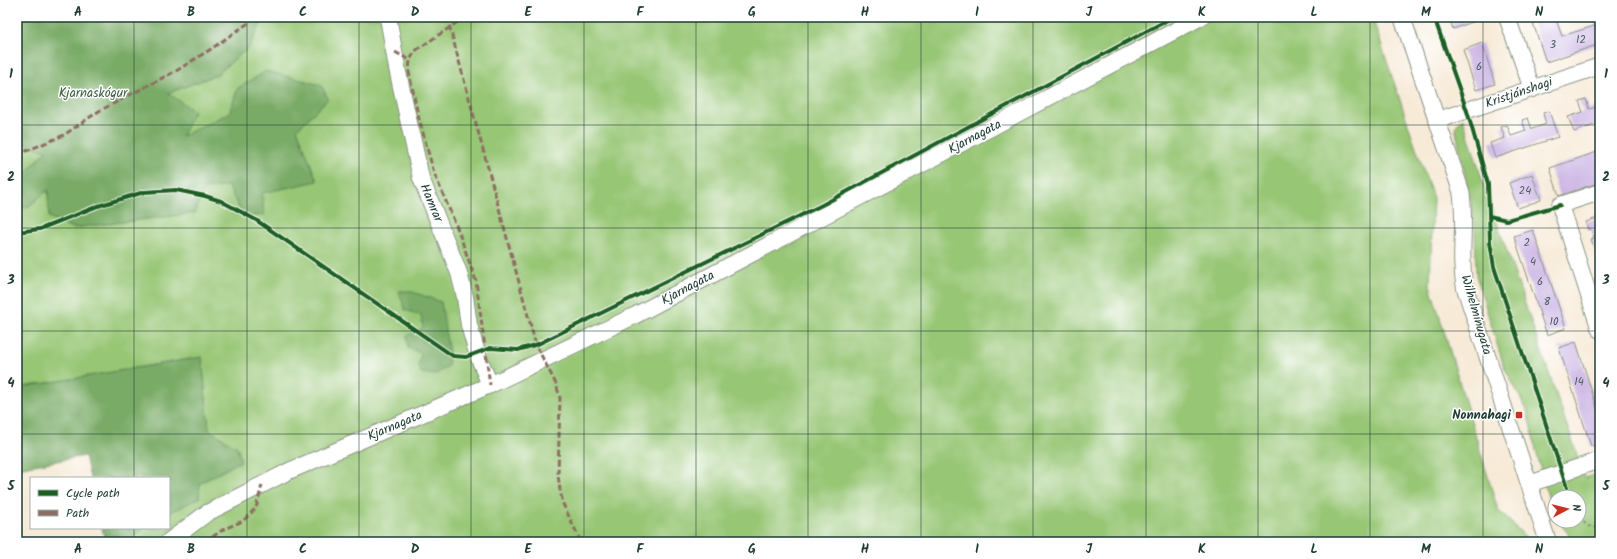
<svg xmlns="http://www.w3.org/2000/svg" width="1617" height="559" viewBox="0 0 1617 559" font-family="Kalam,sans-serif">
  <style>
    .green { fill: #97c675; stroke: #5b8254 }
    .forest { fill: #79ab66; stroke: #4c744d }
    .building { fill: #ccb6e4 }
    .lines { fill: none; stroke-linecap: round; stroke-linejoin: round }
    .minor-casing { stroke: #8b9486; stroke-width: 18 }
    .path { stroke: #8b9486; stroke-width: 2; stroke-dasharray: 3 3; stroke-linecap: butt }
    .minor { stroke: #fff; stroke-width: 16 }
    .quiet { stroke: #8d6e63; stroke-width: 3; stroke-dasharray: 6 3; stroke-linecap: butt }
    .cycleway-casing { stroke: #fff; stroke-width: 6 }
    .cycleway { stroke: #1b5e20; stroke-width: 4 }
    .grid { fill: none; stroke: #1f3d34; stroke-width: 1; stroke-opacity: 0.55 }
    .poi-dot { fill: #c8321e; stroke: #fff; stroke-width: 1.5 }
    .labels { text-anchor: middle; dominant-baseline: central; stroke-width: 3; stroke-linejoin: round; paint-order: stroke }
    .number-label { font-size: 11px; fill: #4a5b60 }
    .park-label { font-size: 13px; fill: #3d5f44; stroke: #fff }
    .street-label { font-size: 13px; fill: #1f3d34; stroke: #fff }
    .poi-label { font-size: 13px; font-weight: bold; fill: #1f3d34; stroke: #fff; text-anchor: end }
    .neatline { fill: none; stroke: #1f3d34; stroke-width: 1.5 }
    .grid-label { font-size: 13px; text-anchor: middle; font-weight: bold; fill: #1f3d34 }
  </style>
  <rect width="100%" height="100%" fill="#fff"/>
  <filter id="ink" filterUnits="userSpaceOnUse"><feTurbulence type="fractalNoise" baseFrequency=".025" numOctaves="2"/><feDisplacementMap in="SourceGraphic" scale="8" xChannelSelector="R" yChannelSelector="G"/><feConvolveMatrix kernelMatrix="1 2 1 2 8 2 1 2 1" color-interpolation-filters="sRGB"/></filter>
  <filter id="wash" filterUnits="userSpaceOnUse"><feTurbulence type="fractalNoise" baseFrequency=".012" numOctaves="4" result="noise"/><feDisplacementMap in="SourceGraphic" scale="16" xChannelSelector="R" yChannelSelector="G"/><feGaussianBlur stdDeviation="0.9" result="paint"/><feColorMatrix in="noise" values="0 0 0 0 0 0 0 0 0 0 0 0 0 0 0 0 0 1.4 0 .05"/><feComposite in="paint" operator="in"/></filter>
  <g filter="url(#wash)">
    <rect width="100%" height="100%" fill="#f7ead7"/>
    <g class="green">
      <polygon points="264,17 1372,17 1433,198 1430,285 1498,510 1531,542 130,542 143,528 169,528 169,513 199,498 200,483 241,461 237,447 209,430 202,357 17,388 17,206 28,207 48,189 49,217 73,228 195,213 204,189 228,186 244,217 264,215 262,193 317,181 297,129 328,99 238,88 229,113 182,136 168,93 216,75 249,47"/>
      <polygon points="1463,118 1483,182 1585,478 1600,473 1600,539 1586,542 1575,542 1558,521 1579,521 1579,497 1555,497 1555,518 1553,516 1539,463 1527,410 1504,367 1476,275 1475,223 1455,127"/>
      <polygon points="21,142 47,151 27,171 17,174 17,143"/>
    </g>
    <g class="forest">
      <polygon points="17,17 264,17 249,47 216,75 168,93 194,111 182,136 229,113 238,88 266,71 321,85 328,99 297,129 317,181 262,193 264,215 244,217 228,186 204,189 195,213 73,228 49,217 48,190 27,208 17,206 17,174 27,171 46,151 21,142 17,143"/>
      <polygon points="399,291 410,291 441,302 449,355 448,366 435,375 421,373 418,365 421,353 408,348 407,336 423,328 421,315 405,310"/>
      <polygon points="202,357 209,430 237,447 241,461 200,483 199,498 169,513 169,478 90,478 85,456 17,468 17,388"/>
      <polygon points="102,528 143,528 130,542 105,542"/>
    </g>
    <g id="blocks">
      <g class="building">
        <polygon points="1449,17 1474,17 1475,21 1453,29"/>
        <polygon points="1531,17 1555,17 1562,36 1597,25 1594,17 1600,17 1600,44 1546,62"/>
        <polygon points="1482,43 1495,84 1476,90 1463,50"/>
        <polygon points="1586,99 1589,109 1600,106 1600,123 1574,132 1568,117 1583,112 1579,101"/>
        <polygon points="1549,111 1558,137 1495,158 1490,143 1505,138 1501,127 1507,125 1511,136 1526,131 1522,120 1528,118 1532,129 1546,124 1543,113"/>
        <polygon points="1600,151 1600,182 1559,196 1550,168"/>
        <polygon points="1532,174 1541,200 1518,208 1509,183"/>
        <polygon points="1600,217 1600,249 1595,251 1591,239 1594,238 1591,229 1588,230 1586,222"/>
        <polygon points="1533,230 1566,328 1547,335 1514,236"/>
        <polygon points="1576,342 1600,417 1600,443 1591,446 1559,348"/>
      </g>
    </g>
  </g>
  <g filter="url(#ink)">
    <use href="#blocks" fill-opacity="0" stroke="#8b9486" stroke-width="1"/>
    <g class="lines">
      <defs>
        <g id="minor">
          <polyline points="388,17 397,68 421,178 459,273 465,297 469,325 477,353 490,385"/>
          <path d="M1402,17L1461,191C1467,224 1458,255 1465,288L1548,542"/>
          <polyline points="1507,17 1532,89"/>
          <polyline points="1438,120 1600,66"/>
          <polyline points="1600,192 1560,205 1600,330"/>
          <polyline points="1529,484 1600,460"/>
          <polyline points="168,542 207,513 289,471 490,385 634,316 1201,17"/>
        </g>
      </defs>
      <use href="#minor" class="minor-casing"/>
      <g class="path">
        <polyline points="1434,17 1462,97"/>
        <polyline points="1470,122 1488,184 1490,242 1494,267 1558,461"/>
        <polyline points="1567,486 1570,497"/>
        <polyline points="1579,518 1588,526 1600,528"/>
      </g>
      <use href="#minor" class="minor"/>
      <g class="quiet">
        <polyline points="447,17 536,345 556,384 560,398 558,475 560,490 563,504 581,542"/>
        <polyline points="465,17 415,51 410,60 409,72 418,115 434,173 458,230 476,281 490,385"/>
        <polyline points="395,52 410,60"/>
        <polyline points="17,155 64,135 99,111 176,71 211,49 247,24 254,17"/>
        <polyline points="205,542 224,529 243,521 256,508 262,485"/>
      </g>
      <defs>
        <g id="cycleway">
          <polyline points="1434,17 1467,111 1488,184 1490,242 1494,267 1570,497"/>
          <polyline points="1489,216 1507,220 1560,205"/>
          <polyline points="17,232 40,229 98,206 144,192 176,190 205,196 221,201 256,220 453,356 466,357 490,348 518,350 538,344 822,205 1173,17"/>
        </g>
      </defs>
      <use href="#cycleway" class="cycleway-casing"/>
      <use href="#cycleway" class="cycleway"/>
    </g>
  </g>
  <path class="grid" d="M134,17V478M247,17V542M359,17V542M471,17V542M584,17V542M696,17V542M808,17V542M921,17V542M1033,17V542M1146,17V542M1258,17V542M1370,17V542M1483,17V542M17,125H1600M17,228H1600M17,331H1600M17,434H1600M134,528V542"/>
  <rect class="poi-dot" x="1515" y="411" width="8" height="8" rx="2"/>
  <g class="labels">
    <g class="number-label">
      <text x="1581" y="40">12</text>
      <text x="1553" y="45">3</text>
      <text x="1479" y="67">6</text>
      <text x="1525" y="191">24</text>
      <text x="1527" y="243">2</text>
      <text x="1533" y="262">4</text>
      <text x="1540" y="282">6</text>
      <text x="1547" y="302">8</text>
      <text x="1554" y="322">10</text>
      <text x="1579" y="382">14</text>
    </g>
    <g class="park-label">
      <text x="93" y="93">Kjarnaskógur</text>
    </g>
    <g class="street-label">
      <text transform="translate(1519 93) rotate(-19)">Kristjánshagi</text>
      <text transform="translate(975 137) rotate(-28)">Kjarnagata</text>
      <text transform="translate(431 203) rotate(67)">Hamrar</text>
      <text transform="translate(688 288) rotate(-28)">Kjarnagata</text>
      <text transform="translate(1476 315) rotate(74)">Wilhelmínugata</text>
      <text transform="translate(395 426) rotate(-23)">Kjarnagata</text>
    </g>
    <g class="poi-label">
      <text x="1511" y="415">Nonnahagi</text>
    </g>
  </g>
  <rect width="1617" height="559" fill="none" stroke="#fff" stroke-width="44"/>
  <rect x="30" y="477" width="140" height="52" fill="#ffffff" stroke="#a5b1ae"/>
  <rect x="38" y="490" width="20" height="6" fill="#1b5e20" stroke="#a5b1ae"/>
  <text x="66" y="497" font-size="12" fill="#1f3d34">Cycle path</text>
  <rect x="38" y="510" width="20" height="6" fill="#8d6e63" stroke="#a5b1ae"/>
  <text x="66" y="517" font-size="12" fill="#1f3d34">Path</text>
  <g transform="translate(1567 509) rotate(83)"><circle r="19" fill="#ffffff" stroke="#a5b1ae"/>
  <path d="M0-3L7 15L0 10L-7 15Z" fill="#c8321e"/>
  <text y="-6" font-size="11" font-weight="bold" text-anchor="middle" fill="#1f3d34">N</text>
  </g>
  <rect x="22" y="22" width="1573" height="515" class="neatline"/>
  <g class="grid-label">
    <text x="78" y="16">A</text>
    <text x="191" y="16">B</text>
    <text x="303" y="16">C</text>
    <text x="415" y="16">D</text>
    <text x="528" y="16">E</text>
    <text x="640" y="16">F</text>
    <text x="752" y="16">G</text>
    <text x="865" y="16">H</text>
    <text x="977" y="16">I</text>
    <text x="1089" y="16">J</text>
    <text x="1202" y="16">K</text>
    <text x="1314" y="16">L</text>
    <text x="1426" y="16">M</text>
    <text x="1539" y="16">N</text>
    <text x="11" y="78">1</text>
    <text x="1606" y="78">1</text>
    <text x="11" y="181">2</text>
    <text x="1606" y="181">2</text>
    <text x="11" y="284">3</text>
    <text x="1606" y="284">3</text>
    <text x="11" y="387">4</text>
    <text x="1606" y="387">4</text>
    <text x="11" y="490">5</text>
    <text x="1606" y="490">5</text>
    <text x="78" y="553">A</text>
    <text x="191" y="553">B</text>
    <text x="303" y="553">C</text>
    <text x="415" y="553">D</text>
    <text x="528" y="553">E</text>
    <text x="640" y="553">F</text>
    <text x="752" y="553">G</text>
    <text x="865" y="553">H</text>
    <text x="977" y="553">I</text>
    <text x="1089" y="553">J</text>
    <text x="1202" y="553">K</text>
    <text x="1314" y="553">L</text>
    <text x="1426" y="553">M</text>
    <text x="1539" y="553">N</text>
  </g>
</svg>
